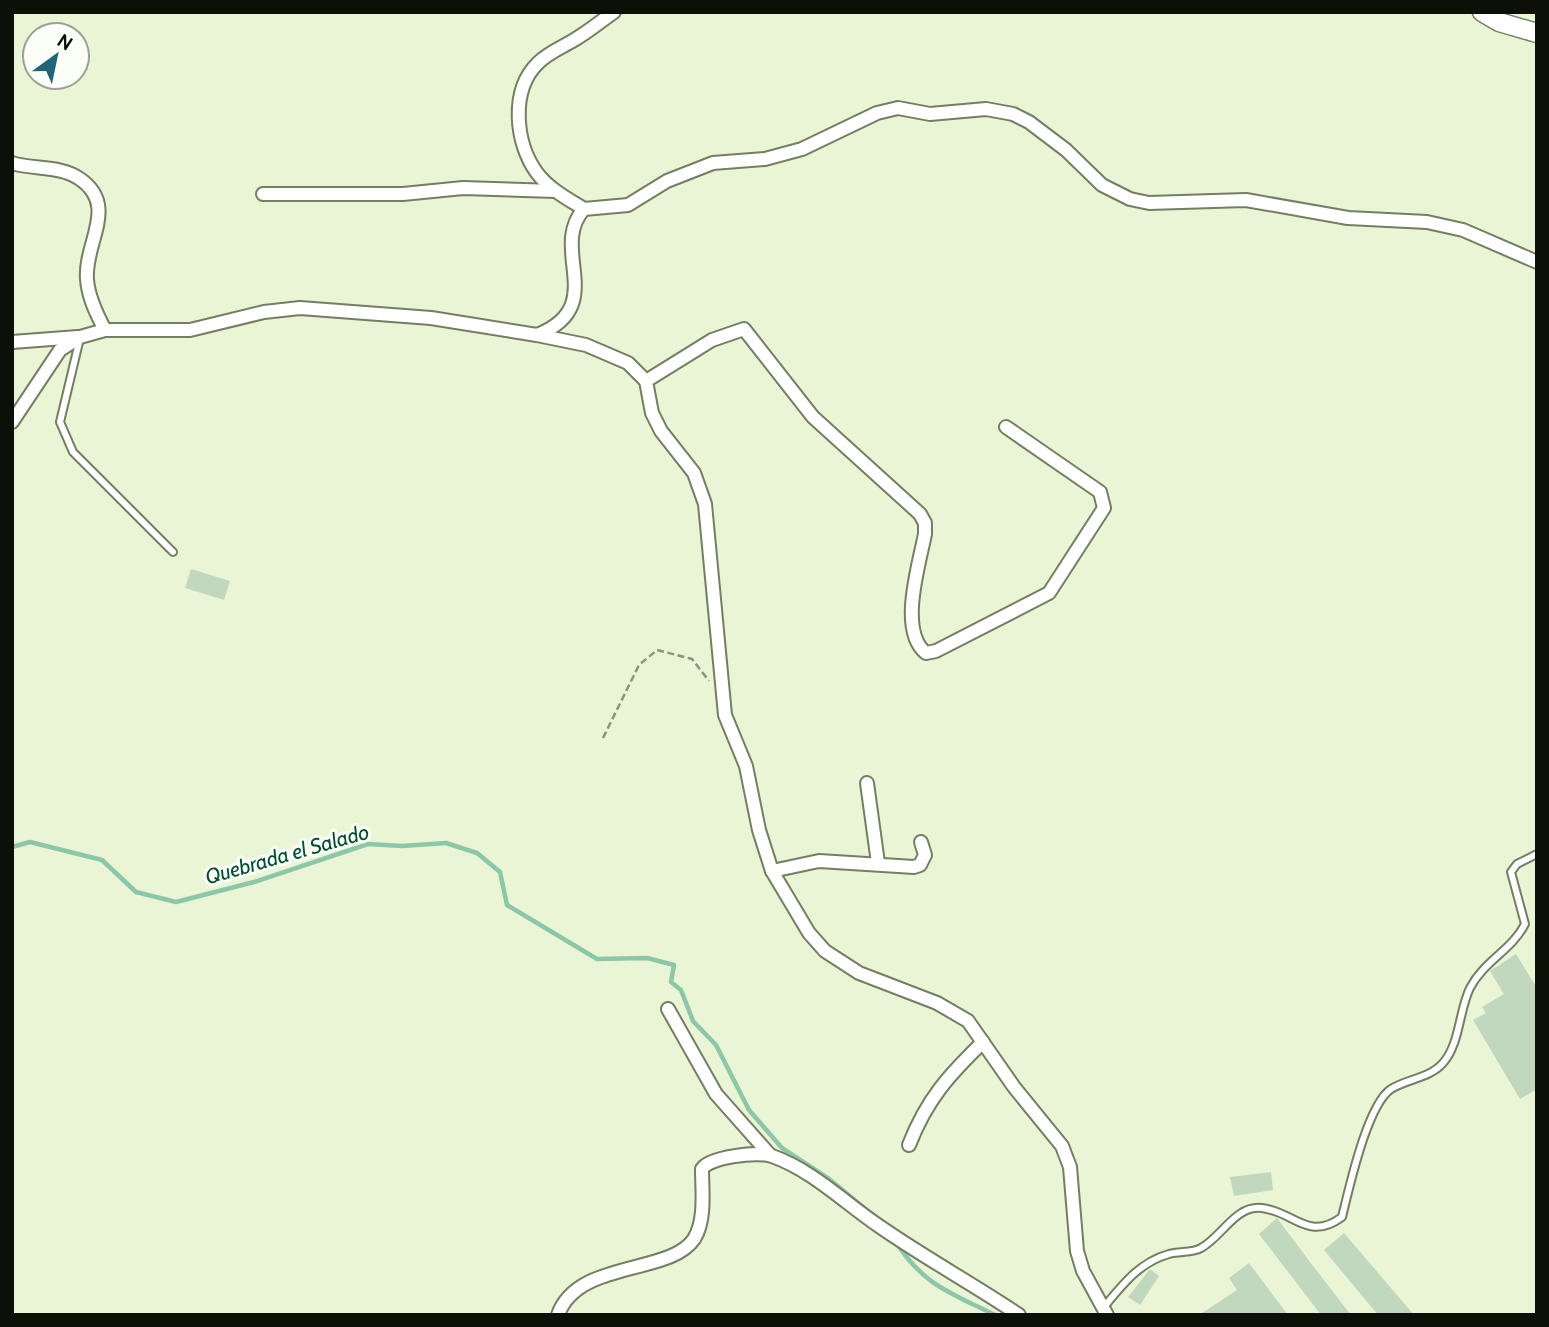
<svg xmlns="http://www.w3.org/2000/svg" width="1549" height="1327" viewBox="0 0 1549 1327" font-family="Cabin,sans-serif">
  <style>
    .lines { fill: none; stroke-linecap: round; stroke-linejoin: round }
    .stream { stroke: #8cc7a7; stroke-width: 4.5 }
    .building { fill: #c1d8be }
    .lane-casing { stroke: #747e63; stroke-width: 10 }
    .street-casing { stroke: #747e63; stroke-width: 16 }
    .secondary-casing { stroke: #747e63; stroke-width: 21 }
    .path { stroke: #8c947d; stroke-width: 2.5; stroke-dasharray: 7 3.5; stroke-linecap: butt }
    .lane { stroke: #fff; stroke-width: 6 }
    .street { stroke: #fff; stroke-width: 12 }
    .secondary { stroke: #fff; stroke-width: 18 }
    .labels { text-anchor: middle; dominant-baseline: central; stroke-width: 6; stroke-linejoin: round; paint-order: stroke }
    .water-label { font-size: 21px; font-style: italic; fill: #004f32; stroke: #fcfef8 }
  </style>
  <rect width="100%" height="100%" fill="#eaf5d6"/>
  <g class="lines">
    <g class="stream">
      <polyline points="12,847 30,842 102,860 136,892 176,902 254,882 368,844 402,846 446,843 477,853 500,872 507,905 597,959 647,958 674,965 671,982 681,990 693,1021 716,1045 749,1110 782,1148 829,1179 886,1226"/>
      <path d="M896,1242C923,1285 951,1293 995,1315"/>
    </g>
  </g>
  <g class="building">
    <polygon points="191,569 230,581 224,600 185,588"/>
    <polygon points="1516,954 1537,988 1537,1089 1520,1099 1473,1020 1486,1013 1482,1007 1504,994 1490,971"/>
    <polygon points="1271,1172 1273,1190 1234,1196 1230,1177"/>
    <polygon points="1277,1218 1310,1262 1351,1315 1321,1315 1259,1234"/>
    <polygon points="1344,1233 1414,1315 1378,1315 1324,1250"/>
    <polygon points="1249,1263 1288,1315 1199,1315 1237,1290 1229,1278"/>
    <polygon points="1150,1269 1159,1276 1140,1305 1128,1297"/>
  </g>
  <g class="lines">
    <defs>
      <g id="lane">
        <polyline points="80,338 60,422 73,452 173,552"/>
        <path d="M1104,1307C1123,1284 1140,1262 1169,1254C1179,1251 1193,1253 1201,1248C1222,1237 1235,1205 1262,1208C1295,1212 1308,1242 1342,1217C1349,1189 1367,1105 1391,1089C1407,1079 1430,1078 1443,1063C1460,1044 1459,1010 1470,988C1484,961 1512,950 1525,924L1511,872L1517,864L1537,854"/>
      </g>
      <g id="street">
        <path d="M12,163C34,170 60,165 80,179C119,206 84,243 87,279C88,297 97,315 105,330"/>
        <polyline points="263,194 403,194 463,188 555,191"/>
        <path d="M584,209C568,199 549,189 537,173C515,143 510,90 538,63C549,52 561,48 574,40C588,32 601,21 614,12"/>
        <polyline points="537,335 586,345 628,363 646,381 652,413 661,431 694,473 705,504 725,715 746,766 759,830 772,871 809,933 825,951 859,973 937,1003 968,1021 1014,1087 1062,1146 1070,1167 1077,1251 1083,1271 1107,1315"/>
        <polyline points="12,342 78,337"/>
        <path d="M646,381L712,340L744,329L813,417L920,514L925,523V534C919,565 898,631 926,653L936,651L1049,593L1104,508L1100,492L1006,427"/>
        <path d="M12,422L60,350L80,337L105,330H190L264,312L300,308L431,318L537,335C610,306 548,249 584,209L628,205L667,181L713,163L765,159L802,149L877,113L898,108L930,114L986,109L1013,114L1029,122L1066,150L1102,185L1130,199L1149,203L1246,200L1348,218L1427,222L1463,230L1537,262"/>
        <polyline points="867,783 878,863"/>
        <polyline points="772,871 819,861 914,867 920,865 925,855 921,842"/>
        <polyline points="668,1009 716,1094 770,1155"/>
        <path d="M909,1145C927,1099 949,1075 983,1042"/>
        <path d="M558,1315C577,1260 670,1275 694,1239C706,1220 702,1190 702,1169C709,1157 758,1151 772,1156C812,1170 845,1203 879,1226C925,1258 973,1284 1019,1315"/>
      </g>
      <polyline id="secondary" points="1482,12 1499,22 1537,33"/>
    </defs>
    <use href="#lane" class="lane-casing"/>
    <use href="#street" class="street-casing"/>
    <use href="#secondary" class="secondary-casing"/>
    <polyline class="path" points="603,738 639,665 657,650 692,659 709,681"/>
    <use href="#lane" class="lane"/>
    <use href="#street" class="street"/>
    <use href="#secondary" class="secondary"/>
  </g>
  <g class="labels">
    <g class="water-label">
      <text transform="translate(287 854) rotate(-16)">Quebrada el Salado</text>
    </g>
  </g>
  <rect width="1549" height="1327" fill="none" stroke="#0d1006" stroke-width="28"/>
  <g transform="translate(56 56) rotate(33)"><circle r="33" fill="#fcfef8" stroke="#9c9f97" stroke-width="2"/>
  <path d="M0-5L12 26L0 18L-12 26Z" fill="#1f6575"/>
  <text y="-10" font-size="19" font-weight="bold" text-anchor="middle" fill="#0d1006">N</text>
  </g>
</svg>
